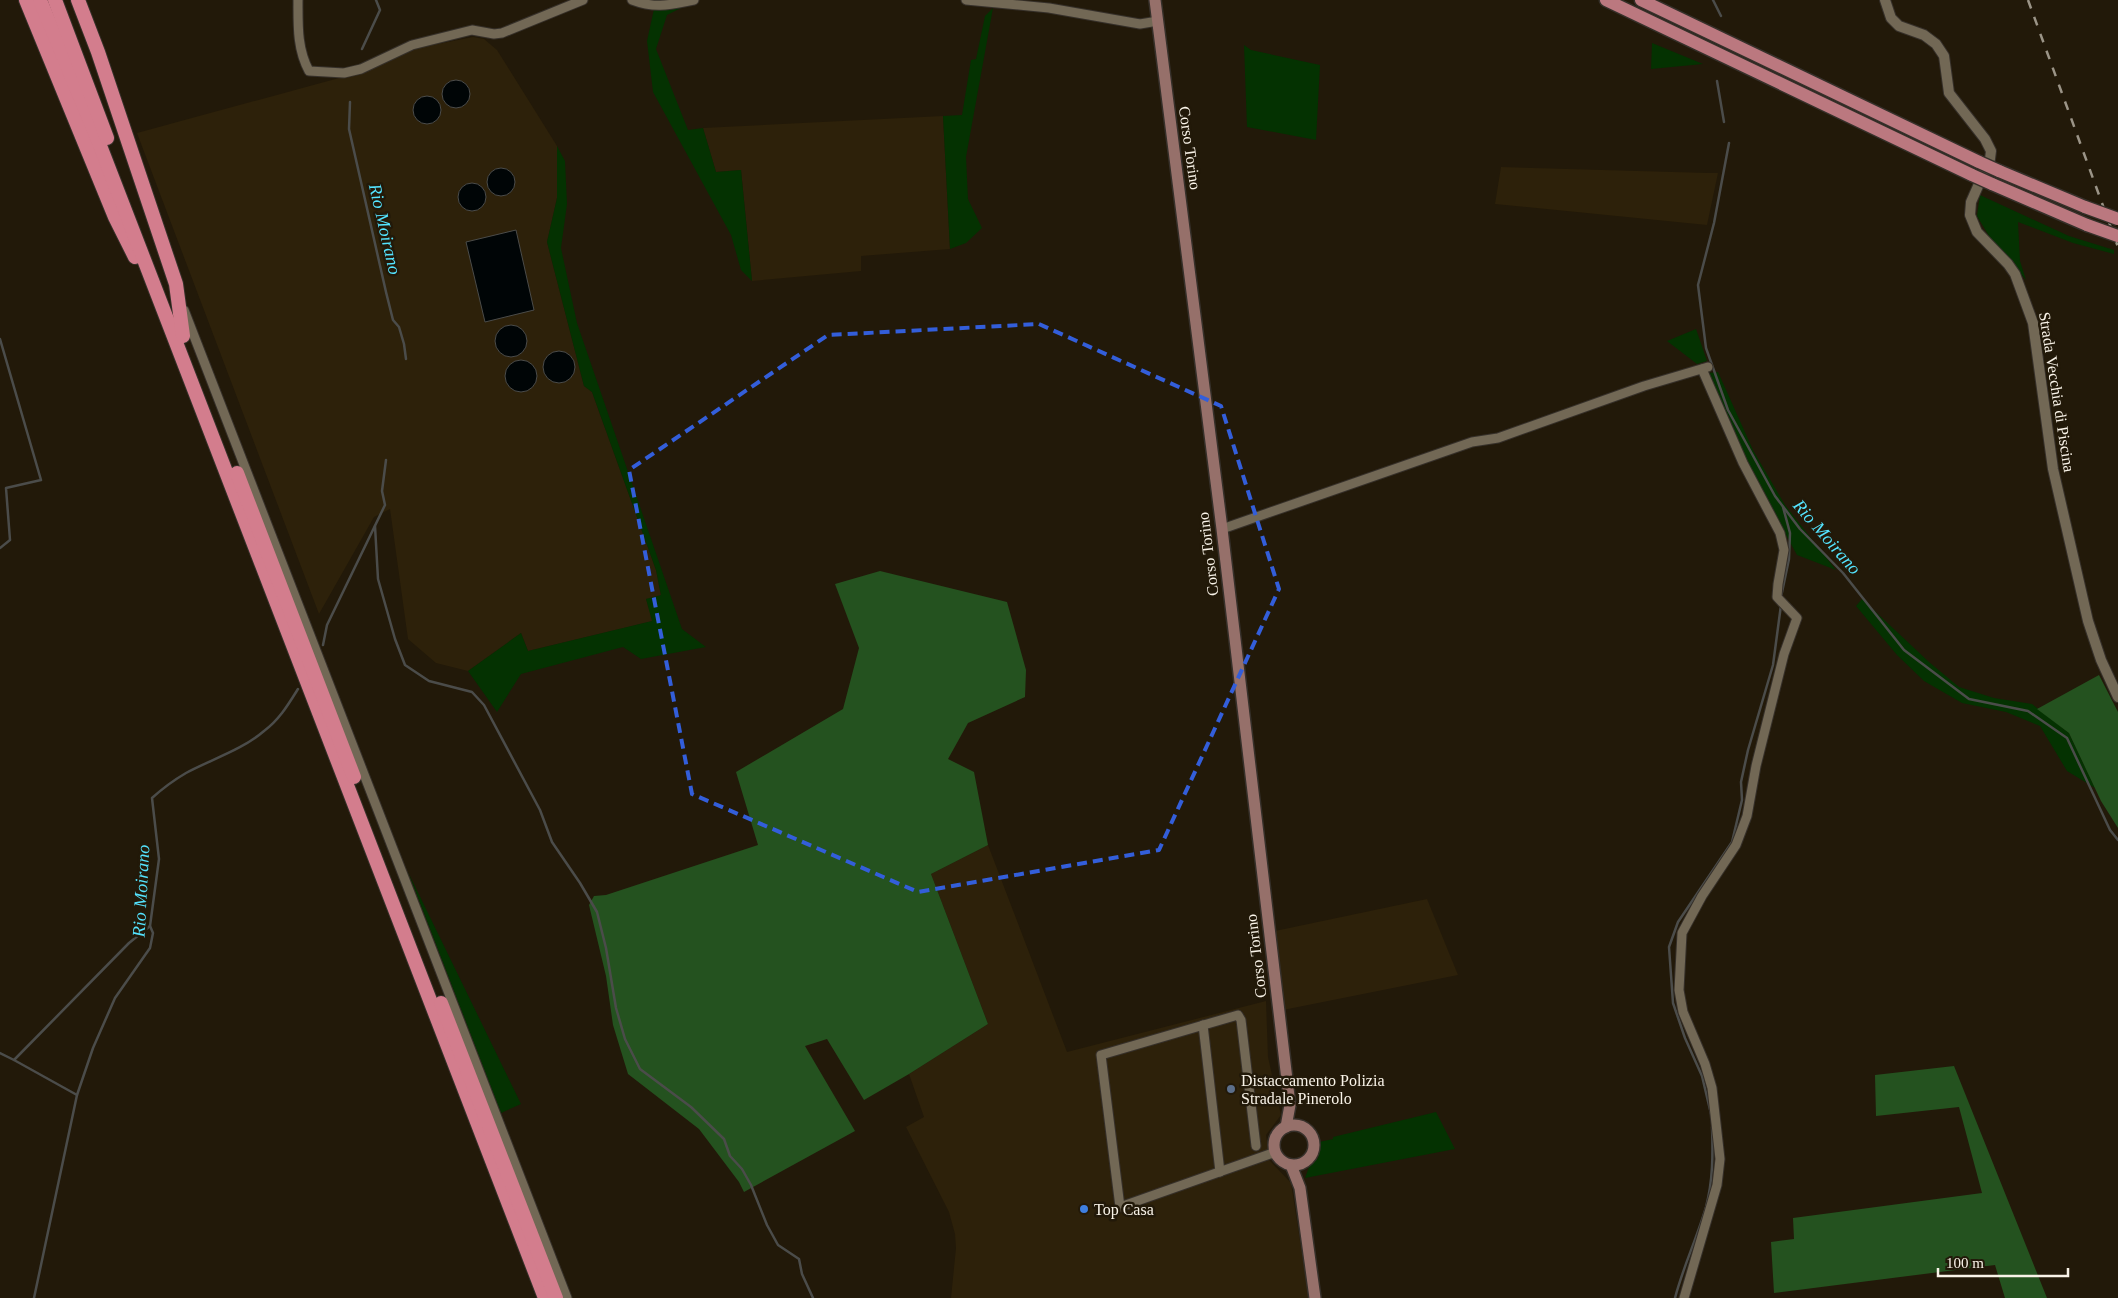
<svg xmlns="http://www.w3.org/2000/svg" width="2118" height="1298" viewBox="0 0 2118 1298" font-family="Georgia,serif">
  <style>
    .built { fill: #2d210a }
    .green { fill: #043201 }
    .forest { fill: #24521f }
    .water { fill: #000506; stroke: #4b4c4a }
    .lines { fill: none; stroke-linecap: round; stroke-linejoin: round }
    .stream { stroke: #4b4c4a; stroke-width: 2.5 }
    .minor-casing { stroke: #36302a; stroke-width: 11 }
    .tertiary-casing { stroke: #36302a; stroke-width: 12 }
    .secondary-casing { stroke: #36302a; stroke-width: 14 }
    .primary-casing { stroke: #36302a; stroke-width: 15 }
    .trunk-casing { stroke: #36302a; stroke-width: 16 }
    .minor { stroke: #726855; stroke-width: 9 }
    .tertiary { stroke: #726855; stroke-width: 10 }
    .secondary { stroke: #96706a; stroke-width: 11 }
    .primary { stroke: #bb787f; stroke-width: 12 }
    .trunk { stroke: #d37d8d; stroke-width: 14 }
    .rail { stroke: #9b9487; stroke-width: 2.5; stroke-dasharray: 9 9; stroke-linecap: butt }
    .primary-bridge-casing { stroke: #36302a; stroke-width: 15; stroke-linecap: butt }
    .primary-bridge { stroke: #bb787f; stroke-width: 12 }
    .marked { fill: none; stroke: #335eda; stroke-width: 4; stroke-dasharray: 10 6; stroke-linejoin: round }
    .service-dot { fill: #5c6f8a; stroke: #221909; stroke-width: 2 }
    .shop-dot { fill: #3f7fe0; stroke: #221909; stroke-width: 2 }
    .labels { text-anchor: middle; dominant-baseline: central; stroke-width: 5; stroke-linejoin: round; paint-order: stroke }
    .street-label { font-size: 16px; fill: #f9f3e8; stroke: #221909 }
    .poi-label { font-size: 16px; fill: #f9f3e8; stroke: #221909; text-anchor: start }
    .water-label { font-size: 18px; font-style: italic; fill: #54e3fe; stroke: #221909 }
  </style>
  <rect width="100%" height="100%" fill="#221909"/>
  <g class="built">
    <polygon points="473,37 484,39 497,50 557,146 557,198 547,242 584,386 592,392 656,570 661,596 646,599 653,621 528,651 521,633 468,671 436,663 408,639 390,509 374,517 319,614 137,133 372,69 418,48"/>
    <polygon points="943,116 950,249 861,256 861,271 752,281 741,170 716,172 703,128"/>
    <polygon points="1501,167 1708,173 1718,173 1707,225 1495,204"/>
    <polygon points="988,845 1067,1052 1266,1001 1268,1057 1281,1115 1266,1135 1270,1161 1291,1183 1309,1298 951,1298 956,1248 955,1234 949,1212 906,1127 924,1117 909,1074 988,1024 931,874"/>
    <polygon points="1427,899 1458,975 1283,1010 1275,931"/>
  </g>
  <g class="green">
    <polygon points="687,5 667,15 656,49 688,130 703,128 716,172 741,170 752,281 741,270 731,235 653,92 647,41 654,9"/>
    <polygon points="993,8 966,157 968,199 982,228 966,243 950,249 943,116 962,115 971,60 976,59 985,16"/>
    <polygon points="1652,43 1703,64 1651,69"/>
    <polygon points="1244,45 1251,50 1320,65 1316,140 1247,127"/>
    <polygon points="557,146 565,161 567,204 561,248 577,323 682,629 706,647 641,659 623,647 521,674 497,712 468,671 521,633 528,651 652,621 646,599 661,595 656,570 592,392 584,386 547,242 557,198"/>
    <polygon points="1980,195 2069,236 2114,250 2114,254 2073,243 2018,222 2020,261 2026,280 1992,241 1977,216"/>
    <polygon points="1696,329 1707,361 1697,364 1667,341"/>
    <polygon points="1718,372 1753,450 1785,505 1836,570 1797,555 1754,477 1708,373"/>
    <polygon points="1862,599 1929,662 1959,687 1994,698 2032,704 2069,733 2095,788 2067,771 2040,726 2006,712 1962,703 1924,681 1897,655 1856,606"/>
    <polygon points="408,872 521,1104 501,1113"/>
    <polygon points="1436,1112 1455,1149 1305,1178 1309,1167 1318,1158 1319,1142 1333,1139 1333,1137"/>
  </g>
  <g class="forest">
    <polygon points="880,571 1007,602 1026,670 1025,697 968,723 948,759 974,772 988,845 931,874 988,1024 909,1074 864,1100 827,1039 805,1046 855,1131 744,1192 739,1182 699,1129 628,1074 613,1025 606,976 589,905 594,896 606,895 758,845 736,772 843,709 859,648 835,584"/>
    <polygon points="2099,675 2118,712 2118,828 2101,801 2069,733 2037,709"/>
    <polygon points="1954,1066 2047,1298 2005,1298 1995,1265 1774,1293 1771,1242 1794,1239 1793,1218 1982,1193 1959,1107 1876,1116 1875,1075"/>
  </g>
  <g class="water">
    <circle cx="456" cy="94" r="14"/>
    <circle cx="427" cy="110" r="14"/>
    <circle cx="501" cy="182" r="14"/>
    <circle cx="472" cy="197" r="14"/>
    <polygon points="516,230 534,310 485,322 466,242"/>
    <circle cx="511" cy="341" r="16"/>
    <circle cx="559" cy="367" r="16"/>
    <circle cx="521" cy="376" r="16"/>
  </g>
  <g class="lines">
    <g class="stream">
      <polyline points="1713,0 1721,16"/>
      <polyline points="362,49 380,10 376,0"/>
      <polyline points="1717,81 1724,122"/>
      <polyline points="350,102 349,129 386,292 393,320 399,327 404,344 406,359"/>
      <polyline points="1729,143 1714,223 1698,285 1706,348 1728,410 1775,496 1800,529 1843,573 1904,650 1969,699 2028,711 2067,738 2110,830 2118,840"/>
      <polyline points="0,339 41,480 6,488 10,540 0,548"/>
      <polyline points="375,526 378,579 395,639 405,665 429,681 472,692 484,705 540,810 552,842 580,883 597,912 606,948 616,1008 625,1039 640,1069 691,1107 724,1139 730,1156 742,1169 751,1185 767,1225 778,1245 799,1259 802,1274 813,1298"/>
      <polyline points="1781,597 1789,559 1790,533 1783,507"/>
      <polyline points="323,645 327,625 385,505 382,491 386,460"/>
      <polyline points="0,1053 14,1060"/>
      <polyline points="77,1095 14,1060 129,943 150,926"/>
      <polyline points="1711,1114 1702,1076 1685,1038 1673,1003 1669,947 1678,922 1732,842 1742,800 1741,782 1748,750 1773,665 1781,605"/>
      <path d="M34,1298L77,1095L93,1048L115,998L150,948L153,933L150,926L159,859L152,798C163,788 174,780 186,773C212,759 242,750 264,731C279,720 288,705 298,689"/>
      <path d="M1675,1298C1683,1267 1697,1238 1706,1207C1713,1180 1713,1154 1712,1127"/>
    </g>
    <defs>
      <g id="minor">
        <path d="M298,0C298,25 297,49 309,71L344,73L361,69L412,45L472,30L494,34L502,33L583,0"/>
        <path d="M632,0C656,9 669,5 694,0"/>
        <polyline points="966,0 1049,8 1140,24 1158,21"/>
        <polyline points="184,310 567,1298"/>
        <polyline points="1222,529 1472,442 1498,438 1644,386 1708,367"/>
        <polyline points="1203,1025 1220,1172"/>
        <polyline points="1256,1146 1241,1020 1238,1015 1101,1055 1120,1207 1270,1154 1276,1153"/>
        <polyline points="1684,1298 1717,1185 1720,1159 1712,1088 1705,1064 1683,1012 1679,990 1682,933 1702,896 1736,845 1747,816 1756,766 1784,654 1797,618 1777,597 1778,584 1784,550 1780,533 1743,463 1702,369"/>
      </g>
      <polyline id="tertiary" points="1885,0 1891,18 1899,26 1924,35 1936,44 1944,56 1949,93 1985,139 1991,151 1990,159 1971,202 1970,215 1977,232 2008,264 2015,274 2033,323 2053,469 2088,621 2101,660 2118,697"/>
      <g id="secondary">
        <polyline points="1155,0 1222,529 1290,1105 1286,1127"/>
        <circle cx="1294" cy="1145" r="20"/>
        <polyline points="1291,1165 1300,1188 1315,1298"/>
      </g>
      <g id="primary">
        <polyline points="1606,0 1972,175"/>
        <polyline points="1641,0 1979,162"/>
        <polyline points="1999,171 2085,207"/>
        <polyline points="1992,184 2087,225"/>
      </g>
      <g id="trunk">
        <polyline points="26,0 115,217 135,257"/>
        <polyline points="40,0 99,143 545,1298"/>
        <polyline points="55,0 107,138"/>
        <polyline points="78,0 98,52 176,284 183,336"/>
        <polyline points="237,473 354,777"/>
        <polyline points="441,1003 556,1298"/>
      </g>
    </defs>
    <use href="#minor" class="minor-casing"/>
    <use href="#tertiary" class="tertiary-casing"/>
    <use href="#secondary" class="secondary-casing"/>
    <use href="#primary" class="primary-casing"/>
    <use href="#trunk" class="trunk-casing"/>
    <use href="#minor" class="minor"/>
    <use href="#tertiary" class="tertiary"/>
    <use href="#secondary" class="secondary"/>
    <use href="#primary" class="primary"/>
    <use href="#trunk" class="trunk"/>
    <polyline class="rail" points="2028,0 2118,247"/>
    <defs>
      <g id="primary-bridge">
        <polyline points="1979,162 1999,171"/>
        <polyline points="1972,175 1992,184"/>
        <polyline points="2085,207 2118,219"/>
        <polyline points="2087,225 2118,236"/>
      </g>
    </defs>
    <use href="#primary-bridge" class="primary-bridge-casing"/>
    <use href="#primary-bridge" class="primary-bridge"/>
  </g>
  <path class="marked" d="M1039,324L1221,406L1279,589L1159,850L918,892L692,794L629,470L828,335Z"/>
  <circle class="service-dot" cx="1231" cy="1089" r="5"/>
  <circle class="shop-dot" cx="1084" cy="1209" r="5"/>
  <g class="labels">
    <g class="street-label">
      <text transform="translate(1190 148) rotate(82)">Corso Torino</text>
      <text transform="translate(2057 392) rotate(81)">Strada Vecchia di Piscina</text>
      <text transform="translate(1208 554) rotate(-97)">Corso Torino</text>
      <text transform="translate(1256 956) rotate(-97)">Corso Torino</text>
    </g>
    <g class="poi-label">
      <text x="1241" y="1080">Distaccamento Polizia<tspan x="1241" dy="18">Stradale Pinerolo</tspan></text>
      <text x="1094" y="1209">Top Casa</text>
    </g>
    <g class="water-label">
      <text transform="translate(385 229) rotate(77)">Rio Moirano</text>
      <text transform="translate(1827 537) rotate(49)">Rio Moirano</text>
      <text transform="translate(141 891) rotate(-87)">Rio Moirano</text>
    </g>
  </g>
  <path d="M1938 1268v8h130v-8" fill="none" stroke="#f9f3e8" stroke-width="2.5"/>
  <text x="1946" y="1268" font-size="15" fill="#f9f3e8" stroke="#221909" stroke-width="4" paint-order="stroke">100 m</text>
</svg>
